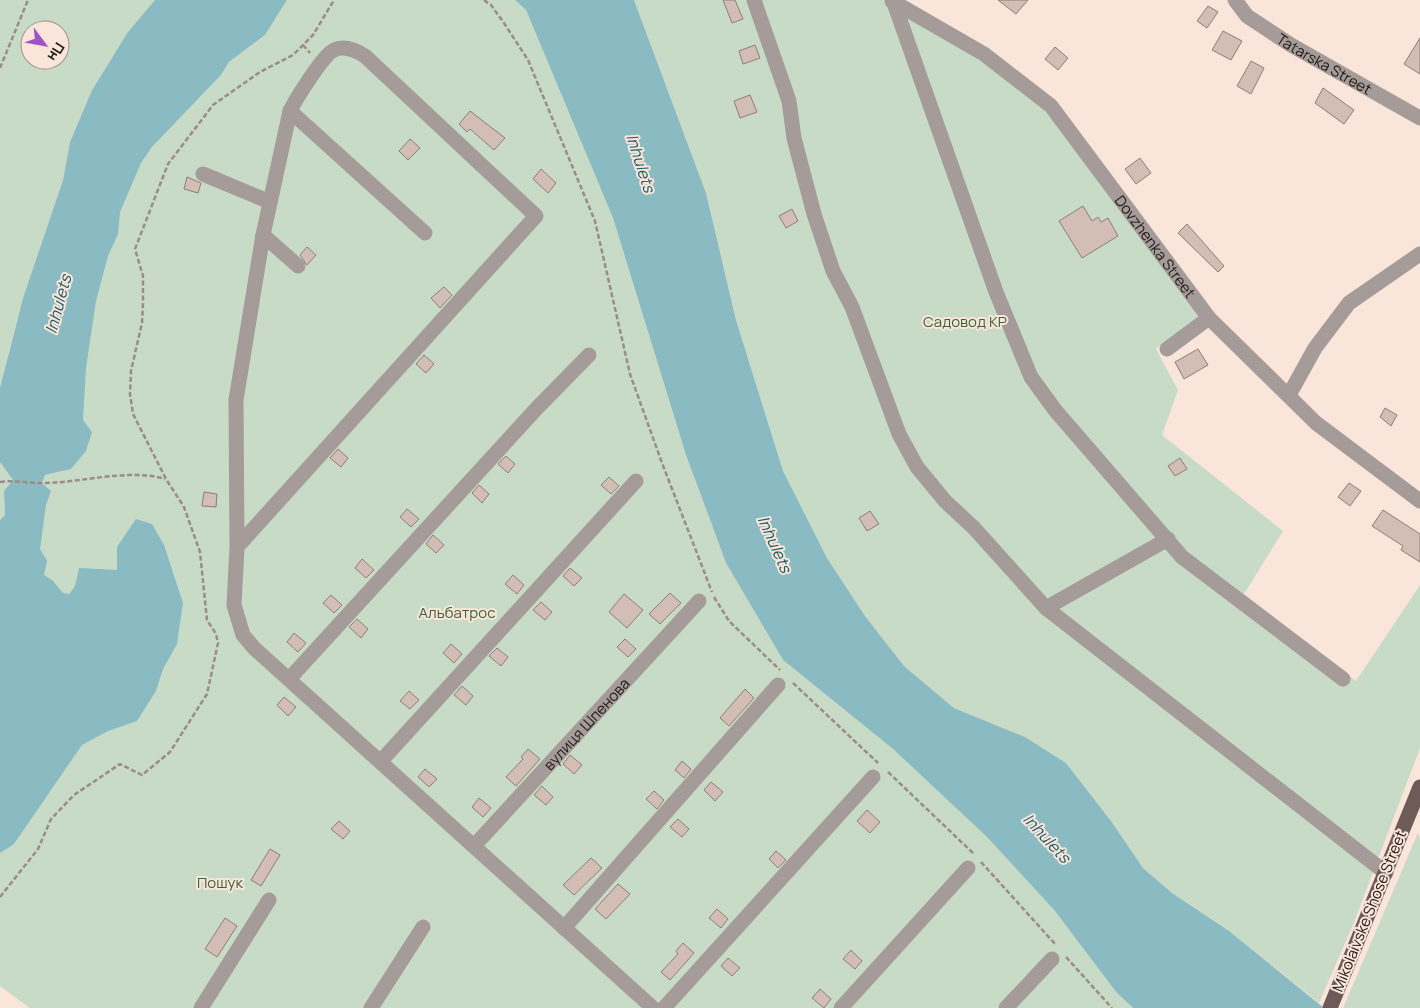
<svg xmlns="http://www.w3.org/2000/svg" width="1420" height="1008" viewBox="0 0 1420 1008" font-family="Manrope,sans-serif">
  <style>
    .green { fill: #c8dbc7; fill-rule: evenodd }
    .water { fill: #8bbbc2 }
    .building { fill: #d2beb4; stroke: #8f7d73 }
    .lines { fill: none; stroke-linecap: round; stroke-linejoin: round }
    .path { stroke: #9b8c84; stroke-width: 2.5; stroke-dasharray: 5 2.5; stroke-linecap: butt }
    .minor { stroke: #a59b98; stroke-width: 15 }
    .major { stroke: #6c5b57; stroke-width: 15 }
    .labels { text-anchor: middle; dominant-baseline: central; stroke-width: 4; stroke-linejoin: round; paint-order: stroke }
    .street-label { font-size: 15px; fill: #201915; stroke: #f9e5d9 }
    .park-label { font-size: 15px; fill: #396338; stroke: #f9e5d9 }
    .water-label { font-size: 16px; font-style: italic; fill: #195b64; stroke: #f9e5d9 }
  </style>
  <rect width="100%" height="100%" fill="#f9e5d9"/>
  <g class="green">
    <path d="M0,0H199L113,56L92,90L70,142L63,180L23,298L9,351L0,430ZM30,30H60V60H30Z"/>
    <path d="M287,0H515L526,10L613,218L686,455L726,563L783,660L893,749L987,837L1055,911L1116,992L1133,1008H30L0,986V851L14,844L65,769L123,573L79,599L49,602C41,560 29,517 45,475L63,471L70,405L120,193L152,147L221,75L229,62L265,35Z"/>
    <polygon points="634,0 883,0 892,7 949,38 1045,108 1202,318 1156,349 1178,390 1162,435 1283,531 1244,594 1356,681 1420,585 1420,748 1353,925 1319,1003 1229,931 1172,893 1143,868 1111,821 1066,763 1025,737 954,708 904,666 865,616 827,558 783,471 736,320 706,193"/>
    <polygon points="0,462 13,480 4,491 5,515 0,520"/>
    <polygon points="1418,833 1420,839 1420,1008 1343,1008"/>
  </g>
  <g class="water">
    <polygon points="155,0 287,0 265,35 229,62 221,75 152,147 141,163 120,212 118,234 108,256 96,301 86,368 83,420 92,432 86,451 71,469 45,475 42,483 51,491 46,505 41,542 40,549 47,561 44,575 52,580 63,593 69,594 75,586 79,568 117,570 117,547 136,519 152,524 164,545 183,603 177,644 163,669 156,691 137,721 108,731 82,745 14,844 0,853 0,520 5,515 4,491 13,480 0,462 0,388 23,298 63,180 70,142 92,90 128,32"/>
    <polygon points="515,0 634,0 706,193 736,320 783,471 827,558 865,616 904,666 954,708 1025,737 1066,763 1111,821 1143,868 1172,893 1229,931 1324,1008 1133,1008 1116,992 1055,911 987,837 893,749 783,660 726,563 686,455 613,218 526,10"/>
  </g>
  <g class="building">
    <polygon points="723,0 735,0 743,19 732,23"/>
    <polygon points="998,0 1028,0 1016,14"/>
    <polygon points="1208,6 1218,12 1207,28 1197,21"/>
    <polygon points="1223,31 1242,41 1231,60 1212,50"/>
    <polygon points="1420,38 1420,74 1404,64"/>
    <polygon points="755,45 760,58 743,64 739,51"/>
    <polygon points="1055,47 1068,58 1058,70 1045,59"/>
    <polygon points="1251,61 1264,68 1251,94 1237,86"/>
    <polygon points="1323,88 1354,110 1344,124 1315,103"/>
    <polygon points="750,95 757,112 740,118 734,101"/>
    <polygon points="470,111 505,138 494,150 470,129 467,132 459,124"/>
    <polygon points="410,139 420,148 408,160 399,151"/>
    <polygon points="1140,158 1151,173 1136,184 1125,169"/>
    <polygon points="541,169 556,183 548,193 533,179"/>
    <polygon points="187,177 201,183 198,193 184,189"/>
    <polygon points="1083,206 1092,221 1098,217 1101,222 1108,218 1118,236 1082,258 1059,221"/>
    <polygon points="792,209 798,221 786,228 779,216"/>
    <polygon points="1187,224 1224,266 1218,272 1178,233"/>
    <polygon points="307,247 316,255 307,265 300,255"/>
    <polygon points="444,287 452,295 440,308 431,298"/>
    <polygon points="1198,349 1208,365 1184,379 1175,362"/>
    <polygon points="424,355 434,364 426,373 416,364"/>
    <polygon points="1385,408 1397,415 1391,426 1380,417"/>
    <polygon points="338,449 348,458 341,467 330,458"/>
    <polygon points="506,456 515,464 508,473 498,464"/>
    <polygon points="1180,458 1187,469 1175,476 1168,466"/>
    <polygon points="609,477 619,486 611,494 601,485"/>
    <polygon points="1349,483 1361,491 1350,506 1338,497"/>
    <polygon points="479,485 489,494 482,503 472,493"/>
    <polygon points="204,492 217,494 216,507 202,506"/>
    <polygon points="407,509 419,519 411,527 400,517"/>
    <polygon points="1383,510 1420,534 1420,562 1401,550 1403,546 1372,526"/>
    <polygon points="870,511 879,524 867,531 859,518"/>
    <polygon points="433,535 444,545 436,553 426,544"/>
    <polygon points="362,559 374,570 366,578 355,568"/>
    <polygon points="570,568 582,578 574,586 563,576"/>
    <polygon points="513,575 524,585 517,594 505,584"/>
    <polygon points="670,593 681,603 660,624 649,614"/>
    <polygon points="624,594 643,610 627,628 609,612"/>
    <polygon points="331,595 342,605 334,613 323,603"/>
    <polygon points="541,602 552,612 545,620 533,610"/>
    <polygon points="357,619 368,629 361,638 349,627"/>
    <polygon points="294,633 306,643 298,652 287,642"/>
    <polygon points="625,639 636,649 628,657 617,647"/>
    <polygon points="451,644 462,654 454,663 443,653"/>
    <polygon points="497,648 508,657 501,666 489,656"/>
    <polygon points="462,686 473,696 466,705 454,695"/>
    <polygon points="745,689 754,698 729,726 720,718"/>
    <polygon points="409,691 419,700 410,709 400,701"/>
    <polygon points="284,697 296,707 288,716 277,705"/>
    <polygon points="528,749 540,759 516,786 506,777 523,759 521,757"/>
    <polygon points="570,755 582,765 574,774 563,764"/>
    <polygon points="682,761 691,769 684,778 675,770"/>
    <polygon points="425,769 437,779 429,787 418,777"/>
    <polygon points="711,782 723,792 715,801 704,790"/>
    <polygon points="542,786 553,797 546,805 534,795"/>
    <polygon points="654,791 664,800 657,809 646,799"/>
    <polygon points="479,798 491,808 483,817 472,807"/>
    <polygon points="867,810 880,822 870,833 857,821"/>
    <polygon points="678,819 689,829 682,837 670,827"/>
    <polygon points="339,821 350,831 343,839 331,829"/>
    <polygon points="270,849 280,855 261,886 251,880"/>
    <polygon points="776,851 786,860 778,868 769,859"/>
    <polygon points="591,858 602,868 574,895 563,885"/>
    <polygon points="618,884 630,894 606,919 595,909"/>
    <polygon points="717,909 728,919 721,928 709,918"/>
    <polygon points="225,918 237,926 217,957 205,949"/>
    <polygon points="683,943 694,953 670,980 661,972 678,954 676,951"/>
    <polygon points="851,950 862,961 855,969 843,959"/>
    <polygon points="728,958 740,968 732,976 721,966"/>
    <polygon points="820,989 831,999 824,1008 812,998"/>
  </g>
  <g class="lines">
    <g class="path">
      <polyline points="484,0 491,5 504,23 528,60 595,221 630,374 662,463 712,592"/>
      <polyline points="303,45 310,53"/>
      <polyline points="0,68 28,0"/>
      <path d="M0,482C15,480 28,483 42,483C81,483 128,468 165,479"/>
      <polyline points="714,597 729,621 780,670"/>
      <polyline points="793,683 878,763"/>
      <polyline points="888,772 974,854"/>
      <polyline points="981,862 1056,945"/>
      <polyline points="0,897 38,849 51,819 74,795 120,764 142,775 170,752 207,694 218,643 216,634 207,620 200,552 184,507 166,479 133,414 130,394 131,371 142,323 143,303 143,276 135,249 168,164 213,105 260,72 293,55 313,35 334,0"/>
      <polyline points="1066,957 1112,1008"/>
    </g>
    <g class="minor">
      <polyline points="754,0 789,101 794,138 814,214 833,271 852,307 899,434 917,467 945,501 974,528 1046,608 1386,873"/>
      <path id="s1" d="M1235,0L1247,16L1291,45L1420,118"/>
      <path id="s2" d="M892,1L984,54L1051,106L1209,318L1316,423L1420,501"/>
      <polyline points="894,3 996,292 1031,377 1055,410 1182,557 1343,679"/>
      <polyline points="290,111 425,233"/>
      <polyline points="203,174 270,202"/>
      <polyline points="263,235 298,266"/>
      <polyline points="1167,349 1209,318"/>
      <polyline points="1289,395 1315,348 1349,303 1420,254"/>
      <path d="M237,547L536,216L365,56C357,51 344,45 334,50C323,55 296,99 290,111L263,235L236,400L237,547L234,605L243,635L254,648L653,1008"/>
      <polyline points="1046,608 1168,539"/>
      <polyline points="290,678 537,408 589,355"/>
      <polyline points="381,761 636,481"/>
      <path id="s3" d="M474,846L699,601"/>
      <polyline points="564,928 778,685"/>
      <polyline points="201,1008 269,900"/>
      <polyline points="371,1008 423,927"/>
      <polyline points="664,1008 873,777"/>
      <polyline points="841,1008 968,868"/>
      <polyline points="1006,1008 1052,959"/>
    </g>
    <polyline class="major" points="1330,1008 1420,787"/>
  </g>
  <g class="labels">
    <g class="street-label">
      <text stroke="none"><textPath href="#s1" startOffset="111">Tatarska Street</textPath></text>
      <text stroke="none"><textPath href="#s2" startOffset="366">Dovzhenka Street</textPath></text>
      <text stroke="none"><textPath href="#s3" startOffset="166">вулиця Шпенова</textPath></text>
      <text transform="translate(1369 911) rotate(-68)">Mikolaivske Shose Street</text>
    </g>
    <g class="park-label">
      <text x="965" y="321">Садовод КР</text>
      <text x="457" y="612">Альбатрос</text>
      <text x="220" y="882">Пошук</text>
    </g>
    <g class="water-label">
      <text transform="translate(641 163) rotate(72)">Inhulets</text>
      <text transform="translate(58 304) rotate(-75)">Inhulets</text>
      <text transform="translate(775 544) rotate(66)">Inhulets</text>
      <text transform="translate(1047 838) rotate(47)">Inhulets</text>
    </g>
  </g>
  <g transform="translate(45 45) rotate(122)"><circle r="24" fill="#f9e5d9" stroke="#a2938b"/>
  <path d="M0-4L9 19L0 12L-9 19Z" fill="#9f54c6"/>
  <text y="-8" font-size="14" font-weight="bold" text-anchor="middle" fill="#201915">Пн</text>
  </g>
</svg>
